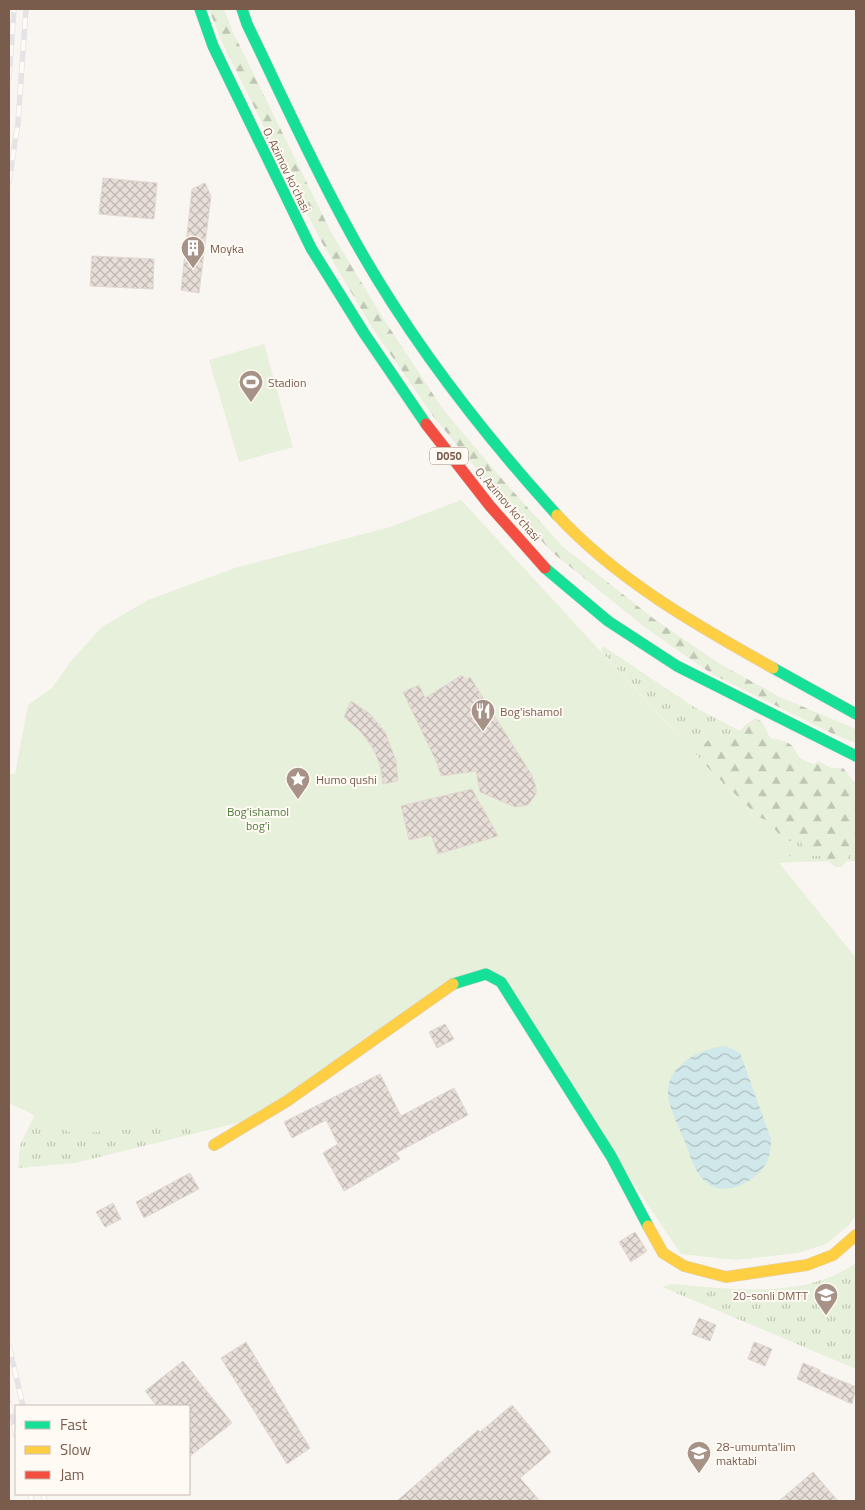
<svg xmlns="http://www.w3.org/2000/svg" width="865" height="1510" viewBox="0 0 865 1510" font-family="'Titillium Web',sans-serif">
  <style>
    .grass { fill: url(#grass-tufts) }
    .forest { fill: url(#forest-firs) }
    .park { fill: #e7f0db }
    .water { fill: url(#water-waves) }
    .building { fill: url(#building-cross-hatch); stroke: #e2d8d2 }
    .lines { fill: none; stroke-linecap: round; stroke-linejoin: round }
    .fast-casing { stroke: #d9d2cb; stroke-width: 12 }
    .slow-casing { stroke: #d9d2cb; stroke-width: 12 }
    .jam-casing { stroke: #d9d2cb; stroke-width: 12 }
    .fast { stroke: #16e098; stroke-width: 11 }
    .slow { stroke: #ffcf43; stroke-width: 11 }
    .jam { stroke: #f24e42; stroke-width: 11 }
    .rail-casing { stroke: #e6e3e7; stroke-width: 5.5 }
    .rail { stroke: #fffaf3; stroke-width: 4; stroke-dasharray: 11; stroke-linecap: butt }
    .labels { text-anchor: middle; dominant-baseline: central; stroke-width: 4; stroke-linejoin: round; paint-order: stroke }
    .shield { fill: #fffaf3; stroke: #a28b7f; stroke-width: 1 }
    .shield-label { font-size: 11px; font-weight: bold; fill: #7a5c4d }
    .street-label { font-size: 12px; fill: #7a5c4d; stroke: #fffaf3 }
    .poi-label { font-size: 12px; fill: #7a5c4d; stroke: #fffaf3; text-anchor: start }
    .park-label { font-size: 12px; fill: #537a41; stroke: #fffaf3 }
  </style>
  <defs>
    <pattern id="grass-tufts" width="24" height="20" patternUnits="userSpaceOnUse" patternTransform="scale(1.25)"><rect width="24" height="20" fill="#e7f0db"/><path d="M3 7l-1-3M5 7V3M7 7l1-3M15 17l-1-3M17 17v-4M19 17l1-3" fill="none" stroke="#c0c6b4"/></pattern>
    <pattern id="forest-firs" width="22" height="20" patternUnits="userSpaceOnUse" patternTransform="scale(1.25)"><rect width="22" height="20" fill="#e7f0db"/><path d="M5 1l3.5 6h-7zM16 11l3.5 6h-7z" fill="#c0c6b4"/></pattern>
    <pattern id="water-waves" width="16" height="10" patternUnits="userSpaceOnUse" patternTransform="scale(1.25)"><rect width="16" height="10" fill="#d0e8ea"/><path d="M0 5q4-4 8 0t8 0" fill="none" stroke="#aebfc0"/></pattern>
    <pattern id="building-cross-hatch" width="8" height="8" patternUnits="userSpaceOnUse" patternTransform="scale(1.25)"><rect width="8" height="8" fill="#e6ded7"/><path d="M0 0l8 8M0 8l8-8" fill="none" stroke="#bfb7b1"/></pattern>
  </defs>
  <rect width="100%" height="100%" fill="#f9f5f0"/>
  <g class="grass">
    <polygon points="603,646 694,707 756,739 856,783 856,861 795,862 601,651"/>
    <polygon points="488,967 249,1120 75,1163 18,1168 20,1145 43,1098"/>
    <path d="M856,1263V1369L662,1287L672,1284C731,1289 804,1300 856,1263Z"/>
  </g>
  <g class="forest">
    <polygon points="209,9 224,9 232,30 331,232 383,318 442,408 501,478 562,546 654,619 720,664 780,697 856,729 856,743 831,733 712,674 647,629 553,553 494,490 433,416 371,326 321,241 268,135 220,38"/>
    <path d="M756,718L763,723L770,738C798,743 790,746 805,765L811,766L818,761L831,768H843L856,784V845L842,867H835L824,856H807L800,840L788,841L783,839L768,821L759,817L704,764V745L710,738L736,735L746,724Z"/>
  </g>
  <g class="park">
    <polygon points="264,344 293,447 239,462 209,360"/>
    <polygon points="461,500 795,862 779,863 856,958 856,1215 849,1225 826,1244 798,1253 736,1260 681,1254 488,967 249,1120 73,1134 9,1103 9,774 15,774 28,705 52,688 71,661 102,627 148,600 235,568 390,527"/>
  </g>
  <path class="water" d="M726,1046L740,1053L771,1139C771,1147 770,1154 767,1162C757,1181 725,1199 706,1182C694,1172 690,1155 685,1142C679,1127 670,1111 668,1095C666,1065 701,1048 726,1046Z"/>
  <g class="building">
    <polygon points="103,178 157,183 154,219 99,214"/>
    <polygon points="205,183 211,196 199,293 181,290 192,189"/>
    <polygon points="92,256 154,259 153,289 90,286"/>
    <polygon points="462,675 466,680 470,677 531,774 536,787 536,794 528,805 515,807 480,792 476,771 441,776 437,763 403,692 419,685 425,698"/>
    <polygon points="351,701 369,713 385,732 396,761 398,781 383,784 380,764 372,747 361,732 344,717"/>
    <polygon points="472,789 498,836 438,854 431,835 409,840 401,806"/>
    <polygon points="445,1024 454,1039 437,1048 429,1032"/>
    <polygon points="380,1074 401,1116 454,1088 468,1115 396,1153 400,1159 344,1191 323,1153 338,1144 326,1120 292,1138 284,1122"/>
    <polygon points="190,1173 199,1189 144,1218 136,1202"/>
    <polygon points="113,1203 121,1219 105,1227 96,1212"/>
    <polygon points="635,1232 647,1251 631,1262 619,1242"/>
    <polygon points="699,1318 716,1325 710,1341 692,1334"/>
    <polygon points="246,1342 310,1448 287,1464 221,1358"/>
    <polygon points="754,1342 772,1349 765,1366 748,1359"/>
    <polygon points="183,1361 232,1423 189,1457 189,1406 157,1406 145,1391"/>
    <polygon points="803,1363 820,1370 820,1372 856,1387 852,1404 797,1379"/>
    <polygon points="512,1405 551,1452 520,1478 540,1501 397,1501 478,1430 480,1432"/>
    <polygon points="813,1472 838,1501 779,1501"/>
  </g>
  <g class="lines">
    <defs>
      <g id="fast">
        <polyline points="200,9 213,46 311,248 364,333 426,424"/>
        <path d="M242,9L247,24C279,90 309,157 344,221C400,326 477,427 557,515"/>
        <polyline points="545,568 608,621 677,666 856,756"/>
        <polyline points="773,668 856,714"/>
        <polyline points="453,984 486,974 501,982 611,1156 648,1226"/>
      </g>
      <g id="slow">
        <path d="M557,515C617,580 696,625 773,668"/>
        <polyline points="214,1145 287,1101 453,984"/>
        <polyline points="648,1226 663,1253 684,1266 726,1277 807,1265 833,1255 856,1235"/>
      </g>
      <polyline id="jam" points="426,424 490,506 545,568"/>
    </defs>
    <use href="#fast" class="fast-casing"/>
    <use href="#slow" class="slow-casing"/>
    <use href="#jam" class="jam-casing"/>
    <use href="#fast" class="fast"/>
    <use href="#slow" class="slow"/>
    <use href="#jam" class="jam"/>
    <defs>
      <g id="rail">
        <polyline points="9,78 14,9"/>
        <polyline points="9,182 18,122 26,9"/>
        <polyline points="9,1346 23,1406"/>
        <polyline points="9,1403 16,1435"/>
        <polyline points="30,1494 32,1501"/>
        <polyline points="43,1494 45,1501"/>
      </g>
    </defs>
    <use href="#rail" class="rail-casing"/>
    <use href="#rail" class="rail"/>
  </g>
  <defs>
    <symbol id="building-pin" viewBox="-11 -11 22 30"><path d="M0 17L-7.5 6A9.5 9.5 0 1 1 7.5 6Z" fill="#a69286" stroke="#fffaf3"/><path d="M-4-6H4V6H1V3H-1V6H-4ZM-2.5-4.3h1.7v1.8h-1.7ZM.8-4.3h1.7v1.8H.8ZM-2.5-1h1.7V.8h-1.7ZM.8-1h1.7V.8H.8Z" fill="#fff"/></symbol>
    <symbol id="stadium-pin" viewBox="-11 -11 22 30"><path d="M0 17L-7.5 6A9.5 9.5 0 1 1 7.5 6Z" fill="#a69286" stroke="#fffaf3"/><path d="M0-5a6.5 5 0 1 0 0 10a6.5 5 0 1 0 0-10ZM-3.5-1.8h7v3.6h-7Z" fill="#fff"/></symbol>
    <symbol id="restaurant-pin" viewBox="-11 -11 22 30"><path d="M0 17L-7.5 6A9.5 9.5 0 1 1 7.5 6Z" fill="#a69286" stroke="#fffaf3"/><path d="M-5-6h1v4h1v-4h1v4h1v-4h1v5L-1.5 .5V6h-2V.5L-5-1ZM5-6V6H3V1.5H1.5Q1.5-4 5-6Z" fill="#fff"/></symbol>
    <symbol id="sight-pin" viewBox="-11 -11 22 30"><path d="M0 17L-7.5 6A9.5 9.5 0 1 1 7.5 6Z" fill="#a69286" stroke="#fffaf3"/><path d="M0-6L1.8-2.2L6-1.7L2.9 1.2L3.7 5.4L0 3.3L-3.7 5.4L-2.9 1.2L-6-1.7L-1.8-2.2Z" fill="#fff"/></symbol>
    <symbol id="school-pin" viewBox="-11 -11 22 30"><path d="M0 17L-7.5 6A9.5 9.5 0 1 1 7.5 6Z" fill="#a69286" stroke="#fffaf3"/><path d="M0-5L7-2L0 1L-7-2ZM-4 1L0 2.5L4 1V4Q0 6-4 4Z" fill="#fff"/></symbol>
  </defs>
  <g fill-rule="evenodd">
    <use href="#building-pin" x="179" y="234" width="28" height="38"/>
    <use href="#stadium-pin" x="237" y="368" width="28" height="38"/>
    <use href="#restaurant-pin" x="469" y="697" width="28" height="38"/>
    <use href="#sight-pin" x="284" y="765" width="28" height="38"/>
    <use href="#school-pin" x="812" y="1281" width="28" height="38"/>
    <use href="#school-pin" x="685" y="1439" width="28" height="38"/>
  </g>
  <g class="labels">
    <rect class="shield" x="430" y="447.5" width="38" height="17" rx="4"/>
    <g class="shield-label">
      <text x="449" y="456">D050</text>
    </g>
    <g class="street-label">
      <text transform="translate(287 170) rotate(64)">O. Azimov ko'chasi</text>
      <text transform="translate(508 504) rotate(49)">O. Azimov ko'chasi</text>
    </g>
    <g class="poi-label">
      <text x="210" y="248">Moyka</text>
      <text x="268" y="382">Stadion</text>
      <text x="500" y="711">Bog'ishamol</text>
      <text x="316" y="779">Humo qushi</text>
      <text x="808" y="1295" text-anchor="end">20-sonli DMTT</text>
      <text x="716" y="1446">28-umumta'lim<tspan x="716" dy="14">maktabi</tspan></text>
    </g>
    <g class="park-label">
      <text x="258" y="811">Bog'ishamol<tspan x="258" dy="14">bog'i</tspan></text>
    </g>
  </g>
  <rect width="865" height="1510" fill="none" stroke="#7a5c4d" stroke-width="20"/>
  <rect x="15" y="1405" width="175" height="90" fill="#fffaf3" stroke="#cabbb1"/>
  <rect x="25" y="1421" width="25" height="8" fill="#16e098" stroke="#cabbb1"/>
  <text x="60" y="1430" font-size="15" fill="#7a5c4d">Fast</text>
  <rect x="25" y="1446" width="25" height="8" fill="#ffcf43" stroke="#cabbb1"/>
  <text x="60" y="1455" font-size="15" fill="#7a5c4d">Slow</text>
  <rect x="25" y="1471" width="25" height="8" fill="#f24e42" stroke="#cabbb1"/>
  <text x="60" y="1480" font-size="15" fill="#7a5c4d">Jam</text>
</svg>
